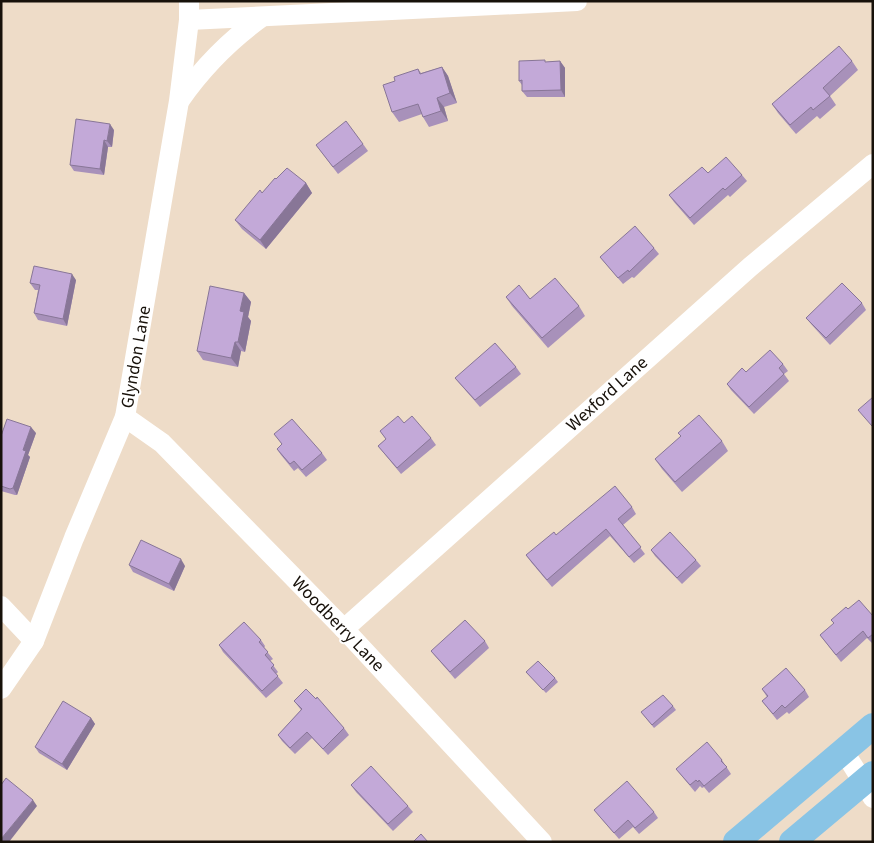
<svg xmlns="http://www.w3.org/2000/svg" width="874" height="843" viewBox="0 0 874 843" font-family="'Source Sans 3',sans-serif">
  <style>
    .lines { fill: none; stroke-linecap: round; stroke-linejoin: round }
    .minor { stroke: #fff; stroke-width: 20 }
    .major { stroke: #89c4e5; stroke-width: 26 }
    .wall { fill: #a891ba }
    .shaded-wall { fill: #887697 }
    .building { fill: #c3a9d8; stroke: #887697 }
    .labels { text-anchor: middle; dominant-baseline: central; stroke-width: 4; stroke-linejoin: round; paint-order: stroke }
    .street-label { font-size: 18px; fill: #17110a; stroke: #fff }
  </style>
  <rect width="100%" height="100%" fill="#eedcc8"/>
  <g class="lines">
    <g class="minor">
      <polyline points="189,20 577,1"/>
      <path d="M180,100C203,67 230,40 262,17"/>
      <polyline points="125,417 162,443 344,629 542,842"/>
      <polyline points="1,606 34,641"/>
      <polyline points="344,629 750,267 873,164"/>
      <polyline points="1,689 34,641 74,538 125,417 179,101 189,20 189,1"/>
      <polyline points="843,750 873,798"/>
    </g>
    <g class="major">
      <polyline points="736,842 873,726"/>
      <polyline points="792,842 873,774"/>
    </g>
  </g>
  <g class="wall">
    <polygon points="560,61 565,68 565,97 527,97 522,91 522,85 519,81 546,62"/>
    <polygon points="852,61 858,70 830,96 836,105 820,119 817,116 796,134 778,113 772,104"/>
    <polygon points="442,67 448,76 457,103 444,107 448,121 429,127 423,117 422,114 399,122 392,112 395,81 418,69 421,73"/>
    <polygon points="114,130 112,147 108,147 104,175 74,171 70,165"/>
    <polygon points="363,144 368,151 338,174 316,145"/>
    <polygon points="708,173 742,175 747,181 730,197 728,195 694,225 674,202 669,195"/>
    <polygon points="276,179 306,183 312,193 266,249 242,229 235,220"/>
    <polygon points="654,248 659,254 634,278 632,277 623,284 600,257"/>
    <polygon points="76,280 67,326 38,320 34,313 38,290 35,290 30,283"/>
    <polygon points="244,293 251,302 248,317 251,321 245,352 241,351 238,367 203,360 197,351"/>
    <polygon points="506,297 530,299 579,306 585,316 548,348 512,306"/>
    <polygon points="862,303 866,310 830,345 811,324 806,318"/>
    <polygon points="783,364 788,371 784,374 789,381 754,414 731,390 727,384 746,372"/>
    <polygon points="516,367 521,374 480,407 460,384 455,378"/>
    <polygon points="404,423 431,438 436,445 401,474 378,446 386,439 380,431"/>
    <polygon points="36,433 28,455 30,457 17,495 15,495 1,491 1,436"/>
    <polygon points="274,434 322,453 327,460 306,477 298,468 294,471 281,455 277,449 282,444"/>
    <polygon points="722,441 728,451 682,492 662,469 655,459"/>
    <polygon points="632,507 636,514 623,525 645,554 634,563 610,536 552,587 531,562 526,555 556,535"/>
    <polygon points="651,550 696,560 701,566 682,584 655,556"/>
    <polygon points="129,565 185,566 174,591 133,572"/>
    <polygon points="848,609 873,616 873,644 867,638 841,662 820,635 834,624 831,620"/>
    <polygon points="261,640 265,646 264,648 273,659 270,661 278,672 276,674 283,683 266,698 223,652 219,645"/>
    <polygon points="485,641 489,648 455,679 436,657 431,651"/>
    <polygon points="526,672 555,678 558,682 546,693"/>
    <polygon points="762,689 805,690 809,697 789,714 787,712 777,720 762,701 767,697"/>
    <polygon points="294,701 344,728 349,735 328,755 312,738 295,754 282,741 278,735 301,710"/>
    <polygon points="673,706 676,710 654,728 641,712"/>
    <polygon points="91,718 95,724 67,770 39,753 35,747"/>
    <polygon points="722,760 731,774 709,793 704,787 702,788 700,786 695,792 676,769"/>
    <polygon points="351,785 408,806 413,812 393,831 356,792"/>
    <polygon points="594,810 654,812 658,818 639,834 633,827 619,839"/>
  </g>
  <g class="shaded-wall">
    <polygon points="560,61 565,68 565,97 561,90"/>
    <polygon points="442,67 448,76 457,103 450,93"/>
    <polygon points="437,98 444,107 448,121 441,111"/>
    <polygon points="110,124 114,130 112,147 107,141"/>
    <polygon points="104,140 108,147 104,175 100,169"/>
    <polygon points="306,183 312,193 266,249 260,240"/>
    <polygon points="72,274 76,280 67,326 63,319"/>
    <polygon points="244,293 251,302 248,317 251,321 245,352 238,342 240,311"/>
    <polygon points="235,342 241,351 238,367 231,358"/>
    <polygon points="31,427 36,433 28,455 30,457 17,495 13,488 23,450"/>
    <polygon points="181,559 185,566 174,591 169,584"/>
    <polygon points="91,718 95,724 67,770 62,764"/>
    <polygon points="33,800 37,806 9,842 1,842 1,839"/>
  </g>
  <g class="building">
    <polygon points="839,46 852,61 823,88 830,96 813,110 811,107 790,125 772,104"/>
    <polygon points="545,60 545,62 560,61 561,90 522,91 522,80 519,81 519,61"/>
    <polygon points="442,67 450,93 437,98 441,111 423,117 418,104 392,112 383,85 395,81 394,77 418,69 420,74"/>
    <polygon points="76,119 110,124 107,141 104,140 100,169 70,165"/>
    <polygon points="346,121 363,144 333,167 316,145"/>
    <polygon points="726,157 742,175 725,190 723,188 690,218 669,195 702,167 708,173"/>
    <polygon points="287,168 306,183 260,240 235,220 260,190 262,193 275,178 276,179"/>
    <polygon points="635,226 654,248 629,272 628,270 618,278 600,257"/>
    <polygon points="34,266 72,274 63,319 34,313 40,285 30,283"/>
    <polygon points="555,278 579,306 542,338 506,297 519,285 530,299"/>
    <polygon points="842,283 862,303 826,338 806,318"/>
    <polygon points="210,286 244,293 240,311 244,312 238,342 235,342 231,358 197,351"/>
    <polygon points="495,343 516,367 475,400 455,378"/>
    <polygon points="770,350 783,364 779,368 784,374 749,407 727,384 742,368 746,372"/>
    <polygon points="873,397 873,426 872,426 858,410"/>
    <polygon points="699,415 722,441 675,482 655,459 681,436 678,433"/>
    <polygon points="398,416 404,423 412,416 431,438 397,468 378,446 386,439 380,431"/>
    <polygon points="7,419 31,427 23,450 26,451 13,488 10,489 1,486 1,436"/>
    <polygon points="292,419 322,453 302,470 294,461 290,464 277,449 282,444 274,434"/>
    <polygon points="615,486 632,507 618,519 641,547 629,557 606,529 547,580 526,555 554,532 556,535"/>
    <polygon points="670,532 696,560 677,578 651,550"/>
    <polygon points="141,540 181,559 169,584 129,565"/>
    <polygon points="859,600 873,616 873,634 868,638 863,631 836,655 820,635 834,623 831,620 846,607 848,609"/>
    <polygon points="465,620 485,641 450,672 431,651"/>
    <polygon points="244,622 261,640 259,642 268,652 265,655 274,665 271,668 278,676 262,691 219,645"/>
    <polygon points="538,661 555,678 543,690 526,672"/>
    <polygon points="786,668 805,690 785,708 782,705 773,714 762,701 768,696 762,689"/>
    <polygon points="306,689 316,699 317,697 344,728 323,749 307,732 290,748 278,735 302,709 294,701"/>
    <polygon points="663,695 673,706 652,725 641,712"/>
    <polygon points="63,701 91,718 62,764 35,747"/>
    <polygon points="707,742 722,760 721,761 727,767 704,786 699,780 698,782 696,780 690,785 676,769"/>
    <polygon points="371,766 408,806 388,824 351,785"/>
    <polygon points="6,778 33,800 1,839 1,785"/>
    <polygon points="627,781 654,812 635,828 628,820 614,833 594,810"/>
    <polygon points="421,834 428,842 413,842"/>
  </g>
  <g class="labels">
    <g class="street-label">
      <text transform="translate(136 357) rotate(-80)">Glyndon Lane</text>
      <text transform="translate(607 394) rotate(-42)">Wexford Lane</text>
      <text transform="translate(338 624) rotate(46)">Woodberry Lane</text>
    </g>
  </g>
  <rect width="874" height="843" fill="none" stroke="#17110a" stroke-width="5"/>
</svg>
